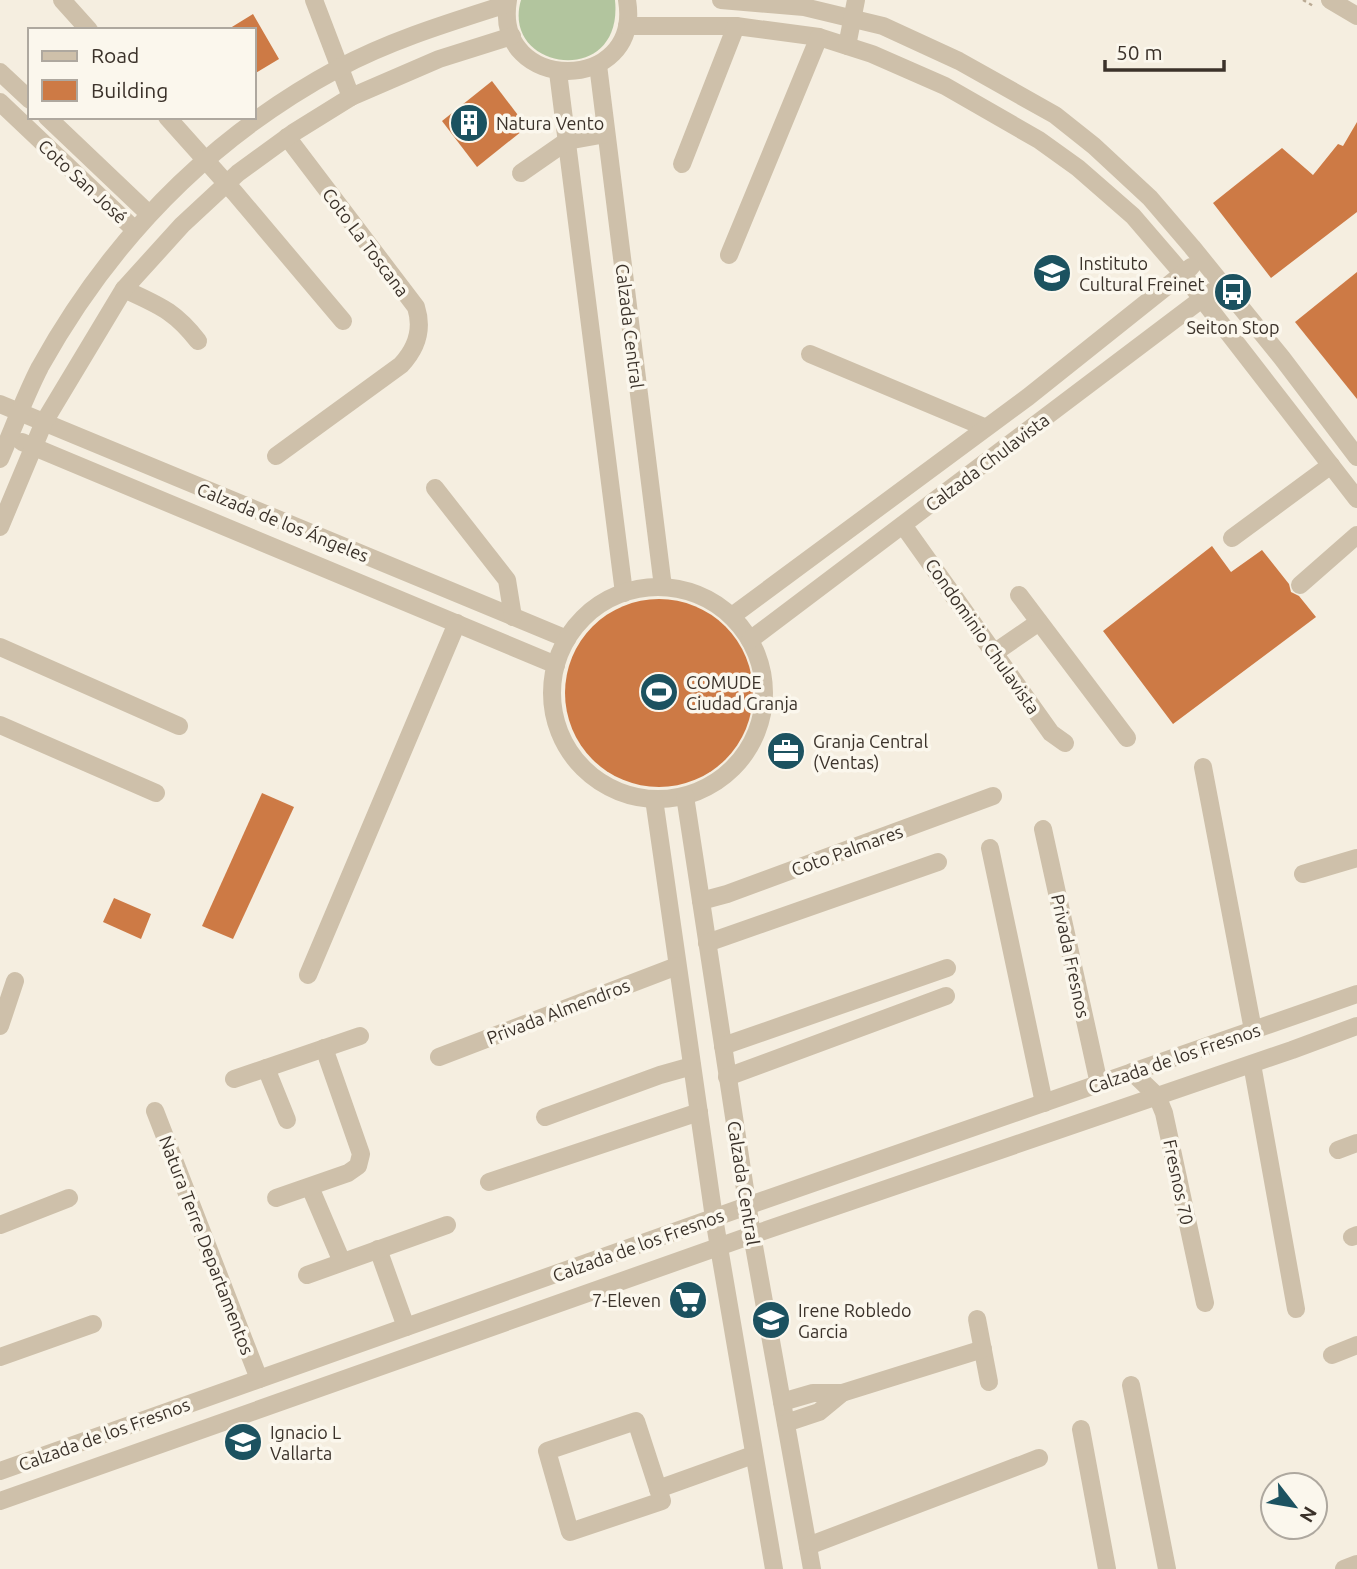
<svg xmlns="http://www.w3.org/2000/svg" width="1357" height="1569" viewBox="0 0 1357 1569" font-family="Ubuntu,sans-serif">
  <style>
    .green { fill: #b2c59e }
    .building { fill: #cd7a45 }
    .lines { fill: none; stroke-linecap: round; stroke-linejoin: round }
    .path { stroke: #baaa94; stroke-width: 2.5; stroke-dasharray: 3.5 3.5; stroke-linecap: butt }
    .minor { stroke: #cec0aa; stroke-width: 18 }
    .labels { text-anchor: middle; dominant-baseline: central; stroke-width: 7; stroke-linejoin: round; paint-order: stroke }
    .poi-label { font-size: 18px; fill: #3b322a; stroke: #fbf7ed; text-anchor: start }
    .street-label { font-size: 18px; fill: #3b322a; stroke: #fbf7ed }
  </style>
  <rect width="100%" height="100%" fill="#f5eee0"/>
  <path class="green" d="M521,0H615C624,89 500,71 521,0Z"/>
  <g class="building">
    <polygon points="253,14 279,59 254,74 254,30 227,30"/>
    <polygon points="492,81 527,127 477,167 442,121"/>
    <polygon points="1357,122 1357,212 1271,278 1213,203 1282,148 1313,175 1338,144 1343,146"/>
    <polygon points="1357,272 1357,399 1295,322"/>
    <polygon points="1212,546 1231,572 1262,550 1289,584 1291,592 1299,596 1316,617 1173,724 1103,631"/>
    <circle cx="659" cy="693" r="94"/>
    <polygon points="262,793 294,807 233,939 202,926"/>
    <polygon points="114,898 151,914 141,939 103,922"/>
  </g>
  <g class="lines">
    <polyline class="path" points="1303,0 1315,7"/>
    <g class="minor">
      <polyline points="62,0 89,30"/>
      <polyline points="314,0 351,97"/>
      <path d="M508,0C492,94 643,95 627,0"/>
      <polyline points="721,0 804,7 883,26 959,61 1055,115 1094,146 1150,198 1192,247 1282,358 1357,457"/>
      <polyline points="1330,0 1357,16"/>
      <polyline points="627,26 736,26 819,37 872,54 945,86 1039,140 1078,168 1133,216 1182,273 1357,499"/>
      <polyline points="847,46 856,0"/>
      <polyline points="598,65 663,587"/>
      <polyline points="0,72 30,100"/>
      <polyline points="558,72 624,593"/>
      <polyline points="0,102 135,230"/>
      <polyline points="47,117 149,214"/>
      <polyline points="167,117 235,193 343,321"/>
      <polyline points="682,164 736,26"/>
      <polyline points="521,173 567,141 606,134"/>
      <polyline points="729,255 819,37"/>
      <path d="M124,289C158,305 174,310 198,341"/>
      <polyline points="810,354 984,427"/>
      <polyline points="0,404 567,639"/>
      <polyline points="22,442 556,665"/>
      <path d="M276,456L401,365C417,348 423,329 416,307L287,137"/>
      <path d="M0,459C13,429 25,396 40,367C111,239 209,138 339,68C391,40 451,22 507,4"/>
      <polyline points="435,488 507,580 513,617"/>
      <polyline points="903,525 1051,733 1065,743"/>
      <polyline points="0,527 44,422 124,289 182,225 238,173 293,133 351,97 439,59 512,36"/>
      <polyline points="1232,538 1331,465"/>
      <polyline points="1300,585 1357,535"/>
      <circle cx="658" cy="693" r="106"/>
      <polyline points="1019,595 1127,738"/>
      <polyline points="732,616 1028,397 1191,267"/>
      <polyline points="750,640 1211,292"/>
      <polyline points="0,647 179,726"/>
      <polyline points="994,653 1039,622"/>
      <polyline points="0,725 156,793"/>
      <polyline points="1203,767 1253,1030"/>
      <polyline points="685,796 752,1235 812,1569"/>
      <polyline points="654,799 714,1218 774,1569"/>
      <polyline points="1043,829 1099,1084"/>
      <polyline points="990,848 1044,1103"/>
      <polyline points="1303,874 1357,858"/>
      <polyline points="701,901 727,894 993,796"/>
      <polyline points="707,943 938,862"/>
      <polyline points="308,975 457,623"/>
      <polyline points="0,1026 15,981"/>
      <polyline points="723,1046 947,968"/>
      <polyline points="439,1057 677,966"/>
      <polyline points="1252,1064 1296,1309"/>
      <polyline points="266,1068 287,1120"/>
      <polyline points="1132,1072 1157,1096 1164,1113 1205,1303"/>
      <polyline points="727,1077 946,996"/>
      <polyline points="234,1079 360,1036"/>
      <polyline points="155,1111 259,1379"/>
      <polyline points="545,1117 660,1075 692,1066"/>
      <polyline points="1338,1150 1357,1143"/>
      <polyline points="489,1182 699,1112"/>
      <polyline points="310,1187 342,1262"/>
      <polyline points="276,1198 348,1173 358,1166 361,1154 324,1048"/>
      <polyline points="0,1225 69,1198"/>
      <polyline points="1352,1237 1357,1235"/>
      <polyline points="378,1249 406,1327"/>
      <polyline points="307,1275 447,1225"/>
      <polyline points="977,1319 989,1382"/>
      <polyline points="1332,1355 1357,1345"/>
      <polyline points="0,1357 93,1324"/>
      <polyline points="1131,1385 1167,1569"/>
      <polyline points="782,1402 813,1393 842,1393 983,1349"/>
      <polygon points="636,1421 662,1501 570,1532 547,1451"/>
      <polyline points="786,1423 819,1412 842,1393"/>
      <polyline points="1081,1429 1107,1569"/>
      <polyline points="0,1471 747,1206 1357,994"/>
      <polyline points="658,1489 753,1455"/>
      <polyline points="0,1501 752,1235 1292,1050 1357,1026"/>
      <polyline points="808,1546 1039,1458"/>
      <polyline points="1344,1569 1357,1564"/>
    </g>
  </g>
  <defs>
    <symbol id="building-disc" viewBox="-11 -11 22 22"><circle r="9.5" fill="#1c5260" stroke="#fbf7ed"/><path d="M-4-6H4V6H1V3H-1V6H-4ZM-2.5-4.3h1.7v1.8h-1.7ZM.8-4.3h1.7v1.8H.8ZM-2.5-1h1.7V.8h-1.7ZM.8-1h1.7V.8H.8Z" fill="#fff"/></symbol>
    <symbol id="school-disc" viewBox="-11 -11 22 22"><circle r="9.5" fill="#1c5260" stroke="#fbf7ed"/><path d="M0-5L7-2L0 1L-7-2ZM-4 1L0 2.5L4 1V4Q0 6-4 4Z" fill="#fff"/></symbol>
    <symbol id="bus-disc" viewBox="-11 -11 22 22"><circle r="9.5" fill="#1c5260" stroke="#fbf7ed"/><path d="M-5-6H5V4H4V6H2V4H-2V6H-4V4H-5ZM-3.5-4V0h7V-4ZM-3.5 1.2v1.5H-2V1.2ZM2 1.2v1.5H3.5V1.2Z" fill="#fff"/></symbol>
    <symbol id="stadium-disc" viewBox="-11 -11 22 22"><circle r="9.5" fill="#1c5260" stroke="#fbf7ed"/><path d="M0-5a6.5 5 0 1 0 0 10a6.5 5 0 1 0 0-10ZM-3.5-1.8h7v3.6h-7Z" fill="#fff"/></symbol>
    <symbol id="office-disc" viewBox="-11 -11 22 22"><circle r="9.5" fill="#1c5260" stroke="#fbf7ed"/><path d="M-6-3h4V-5.5h4V-3h4V5H-6ZM-1-4.5V-3h2v-1.5ZM-6 0V1H6V0Z" fill="#fff"/></symbol>
    <symbol id="supermarket-disc" viewBox="-11 -11 22 22"><circle r="9.5" fill="#1c5260" stroke="#fbf7ed"/><path d="M-6-5.5h2.5l.6 2H6L4.5 2H-2.5L-4.4-4H-6ZM-1.5 3.2a1.3 1.3 0 1 0 .1 0ZM3 3.2a1.3 1.3 0 1 0 .1 0Z" fill="#fff"/></symbol>
  </defs>
  <g fill-rule="evenodd">
    <use href="#building-disc" x="447" y="101" width="44" height="44"/>
    <use href="#school-disc" x="1030" y="251" width="44" height="44"/>
    <use href="#bus-disc" x="1211" y="270" width="44" height="44"/>
    <use href="#stadium-disc" x="637" y="670" width="44" height="44"/>
    <use href="#office-disc" x="764" y="729" width="44" height="44"/>
    <use href="#supermarket-disc" x="666" y="1278" width="44" height="44"/>
    <use href="#school-disc" x="749" y="1298" width="44" height="44"/>
    <use href="#school-disc" x="221" y="1420" width="44" height="44"/>
  </g>
  <g class="labels">
    <g class="poi-label">
      <text x="496" y="123">Natura Vento</text>
      <text x="1079" y="263">Instituto<tspan x="1079" dy="21">Cultural Freinet</tspan></text>
      <text x="1233" y="327" text-anchor="middle">Seiton Stop</text>
      <text x="686" y="682">COMUDE<tspan x="686" dy="21">Ciudad Granja</tspan></text>
      <text x="813" y="741">Granja Central<tspan x="813" dy="21">(Ventas)</tspan></text>
      <text x="661" y="1300" text-anchor="end">7-Eleven</text>
      <text x="798" y="1310">Irene Robledo<tspan x="798" dy="21">Garcia</tspan></text>
      <text x="270" y="1432">Ignacio L<tspan x="270" dy="21">Vallarta</tspan></text>
    </g>
    <g class="street-label">
      <text transform="translate(83 181) rotate(43)">Coto San José</text>
      <text transform="translate(366 242) rotate(53)">Coto La Toscana</text>
      <text transform="translate(630 326) rotate(83)">Calzada Central</text>
      <text transform="translate(987 462) rotate(-37)">Calzada Chulavista</text>
      <text transform="translate(283 522) rotate(22)">Calzada de los Ángeles</text>
      <text transform="translate(983 636) rotate(55)">Condominio Chulavista</text>
      <text transform="translate(847 850) rotate(-20)">Coto Palmares</text>
      <text transform="translate(1071 956) rotate(78)">Privada Fresnos</text>
      <text transform="translate(558 1011) rotate(-21)">Privada Almendros</text>
      <text transform="translate(1174 1058) rotate(-19)">Calzada de los Fresnos</text>
      <text transform="translate(1179 1182) rotate(78)">Fresnos 70</text>
      <text transform="translate(744 1183) rotate(81)">Calzada Central</text>
      <text transform="translate(207 1245) rotate(69)">Natura Terre Departamentos</text>
      <text transform="translate(638 1245) rotate(-20)">Calzada de los Fresnos</text>
      <text transform="translate(104 1434) rotate(-20)">Calzada de los Fresnos</text>
    </g>
  </g>
  <rect x="28" y="28" width="228" height="91" fill="#fbf7ed" stroke="#aea89f" stroke-width="2"/>
  <rect x="42" y="51" width="35" height="10" fill="#cec0aa" stroke="#aea89f" stroke-width="2"/>
  <text x="91" y="63" font-size="21" fill="#3b322a">Road</text>
  <rect x="42" y="80" width="35" height="21" fill="#cd7a45" stroke="#aea89f" stroke-width="2"/>
  <text x="91" y="98" font-size="21" fill="#3b322a">Building</text>
  <g transform="translate(1294 1506) rotate(121)"><circle r="33" fill="#fbf7ed" stroke="#aea89f" stroke-width="2"/>
  <path d="M0-5L12 26L0 18L-12 26Z" fill="#1c5260"/>
  <text y="-10" font-size="19" font-weight="bold" text-anchor="middle" fill="#3b322a">N</text>
  </g>
  <path d="M1105 60v10h119v-10" fill="none" stroke="#3b322a" stroke-width="3.5"/>
  <text x="1116" y="60" font-size="21" fill="#3b322a" stroke="#fbf7ed" stroke-width="5" paint-order="stroke">50 m</text>
</svg>
